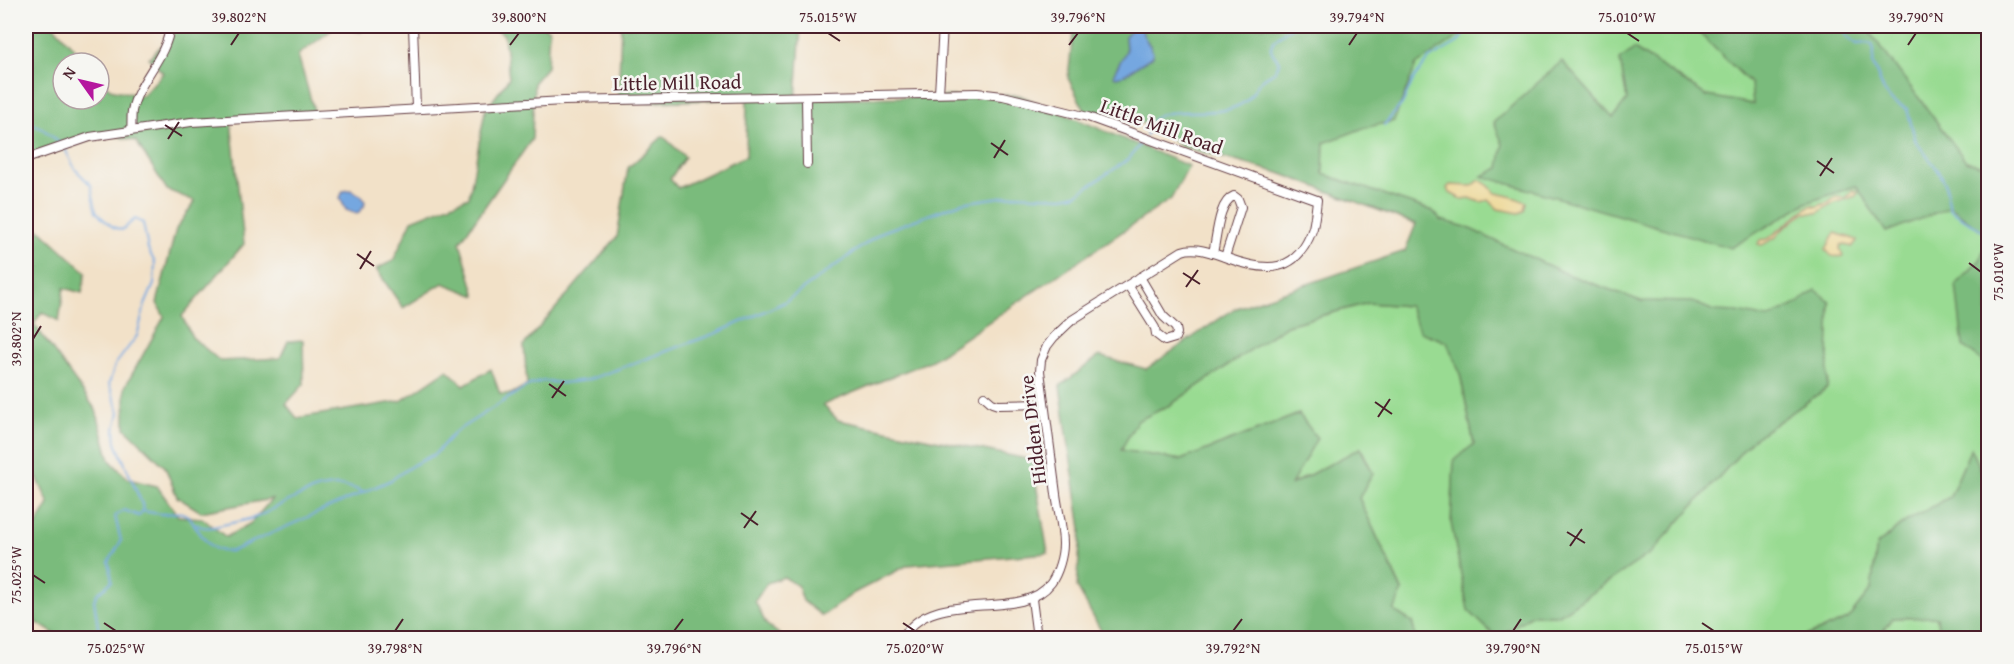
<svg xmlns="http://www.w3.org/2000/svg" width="2014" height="664" viewBox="0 0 2014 664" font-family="'Gentium Book Plus',serif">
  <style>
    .green { fill: #99db92; stroke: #727d5e; stroke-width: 1.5 }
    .forest { fill: #7abb7c; stroke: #626d54; stroke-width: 1.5 }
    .sand { fill: #eeda9e; stroke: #9c7c64; stroke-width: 1.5 }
    .water { fill: #75a7e0; stroke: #606386; stroke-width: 1.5 }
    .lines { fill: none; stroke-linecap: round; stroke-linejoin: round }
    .stream { stroke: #75a7e0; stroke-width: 2 }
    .minor-casing { stroke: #633c43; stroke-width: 10 }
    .major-casing { stroke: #633c43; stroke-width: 13 }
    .minor { stroke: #fff; stroke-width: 8 }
    .major { stroke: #f2c36a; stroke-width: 10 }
    .ticks { fill: none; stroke: #4a1f2b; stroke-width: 2 }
    .labels { text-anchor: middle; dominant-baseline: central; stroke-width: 5; stroke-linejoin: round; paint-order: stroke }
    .street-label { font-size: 20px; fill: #4a1f2b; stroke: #f6f6f2 }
    .neatline { fill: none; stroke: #4a1f2b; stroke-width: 2 }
    .ticks-label { font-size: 15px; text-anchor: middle; fill: #4a1f2b }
  </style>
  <rect width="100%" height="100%" fill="#f6f6f2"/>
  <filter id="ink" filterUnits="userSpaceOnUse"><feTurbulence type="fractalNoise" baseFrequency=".0167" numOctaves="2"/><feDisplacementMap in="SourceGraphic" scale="12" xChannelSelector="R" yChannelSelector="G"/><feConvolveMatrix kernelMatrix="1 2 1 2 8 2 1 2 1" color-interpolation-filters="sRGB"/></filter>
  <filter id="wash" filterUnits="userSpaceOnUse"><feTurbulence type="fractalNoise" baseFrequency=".008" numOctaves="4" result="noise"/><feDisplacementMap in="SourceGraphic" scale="24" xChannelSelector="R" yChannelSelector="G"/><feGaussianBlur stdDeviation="1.35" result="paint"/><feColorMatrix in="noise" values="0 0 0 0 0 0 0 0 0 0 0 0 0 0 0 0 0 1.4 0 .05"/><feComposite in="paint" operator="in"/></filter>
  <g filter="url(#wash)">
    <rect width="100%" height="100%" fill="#f2e1c8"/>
    <g class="green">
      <polygon points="1236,26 1988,26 1988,485 1971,448 1950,497 1905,522 1877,545 1871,590 1848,619 1801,638 1497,638 1531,615 1559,615 1652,552 1752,440 1827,388 1828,379 1279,173"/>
      <polygon points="1368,303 1409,306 1420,332 1447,342 1460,373 1474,444 1497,638 1416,638 1412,622 1394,611 1402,590 1359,498 1373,473 1361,448 1290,485 1299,414 1181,460 1120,450 1136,421 1170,405 1287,325"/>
      <polygon points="1937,617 1939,638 1878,638 1893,618"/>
    </g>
    <g class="forest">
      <polygon points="26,26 54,26 87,63 63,63 63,99 99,99 99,77 110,89 142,96 163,73 149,58 181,26 362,26 361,32 337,26 298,55 315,114 231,121 244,244 182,316 192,337 220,361 280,358 288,341 303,340 304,384 286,404 297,418 401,401 447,370 464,385 491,369 500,394 511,394 527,385 524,345 617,237 628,168 663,136 685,157 670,179 678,188 746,156 747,99 618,103 621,26 801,26 796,99 1019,95 1189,166 1171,199 932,360 823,405 838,420 1032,460 1048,553 908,565 854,593 822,616 803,601 798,586 784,577 767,583 755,601 766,624 784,638 61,638 26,616 26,542 49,504 26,453 26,235 39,229 86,272 82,293 64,288 59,321 42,312 34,324 96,410 110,460 128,479 157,486 178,516 202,518 226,537 251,523 272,499 201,512 177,497 165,467 125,428 125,387 164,317 157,303 176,229 195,201 167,190 136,141 107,134 26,161"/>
      <polygon points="492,26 543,26 549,29 547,67 534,82 532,139 460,242 476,296 443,283 403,308 376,269 393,261 412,220 469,197 485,111 509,78 504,35"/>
      <polygon points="1074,26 1474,26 1416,65 1394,121 1364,128 1324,143 1323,174 1433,211 1441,220 1466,227 1567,274 1641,301 1693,302 1714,311 1738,312 1768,318 1793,306 1816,290 1830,302 1827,388 1752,440 1652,552 1559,615 1531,615 1497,638 1468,610 1451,523 1454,460 1474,444 1460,373 1447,342 1420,332 1409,306 1368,303 1287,325 1170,405 1137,421 1121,450 1181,460 1299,414 1317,438 1291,485 1360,448 1373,473 1359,498 1402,591 1394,611 1412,622 1416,638 1105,638 1077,587 1081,529 1060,386 1099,356 1146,369 1234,309 1405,251 1416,224 1279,173 1180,146 1153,125 1086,113 1068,78"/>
      <polygon points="1692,26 1865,26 1966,161 1988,167 1988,379 1981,360 1963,346 1956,284 1980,260 1988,236 1951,207 1886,232 1856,186 1806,203 1731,248 1482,176 1499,168 1503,145 1494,122 1562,61 1613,118 1627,100 1620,60 1634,49 1707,96 1753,104 1751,84"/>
      <polygon points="1971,448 1988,485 1988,638 1939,638 1937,617 1893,618 1878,638 1801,638 1848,619 1871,590 1877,545 1905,522 1950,497"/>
    </g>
    <g class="sand">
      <path d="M1480,180L1489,186L1495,193C1507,194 1515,198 1526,202L1524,211L1519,213L1498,209L1489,200L1480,202L1470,198L1461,199L1450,193L1447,188L1450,185L1472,186Z"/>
      <polygon points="1853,190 1858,192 1856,196 1829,205 1818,213 1804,213 1784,228 1775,238 1762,245 1758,244 1760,240 1768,239 1808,207 1813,205 1815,207 1829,202 1836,197 1845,198"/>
      <path d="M1835,233L1854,239L1857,241L1852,247L1846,244L1841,245L1840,248L1843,256C1834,257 1831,258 1826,249Z"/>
    </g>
    <g class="water">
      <path d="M1135,26H1142C1140,38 1154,45 1153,56L1124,75L1116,77L1114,76V73L1126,51L1125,36Z"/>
      <polygon points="351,190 362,196 365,202 364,207 357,214 346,210 340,198 343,191"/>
    </g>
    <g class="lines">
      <g class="stream">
        <polyline points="1839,26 1847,37 1857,44 1868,43 1872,44 1874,51 1873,64 1884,91 1892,101 1907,109 1916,142 1938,170 1945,183 1950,210 1988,234"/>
        <polyline points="26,121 43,129 61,144"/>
        <polyline points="1384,125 1402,104 1413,80 1429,59 1457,43 1464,35 1468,26"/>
        <path d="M1146,135L1153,120L1159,115C1185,107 1226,119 1247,100C1253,95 1255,86 1261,81C1268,73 1277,75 1279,62C1277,58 1271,53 1271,48C1271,39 1287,30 1294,26"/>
        <polyline points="65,149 75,169 91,185 96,211 101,217 113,227 122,230 135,219 143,223 148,249 155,263 154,284 145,305 137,336 115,365 109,384 119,412 115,429 116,443 142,504 143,511"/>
        <path d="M192,521C203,537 210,554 232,551L391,480L413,465L435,454L455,432L527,386L543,381L562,383L588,380L719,332L785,302L882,232L961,203L1014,195L1063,197L1077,194L1129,159L1143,140"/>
        <path d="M196,524C206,531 216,526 227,524C239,521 252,520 263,514C293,500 329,474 362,492"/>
        <path d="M127,638L120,632L106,635L99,633L94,600L97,594L112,581L109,562L121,541L115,516L124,510L139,516L143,511C150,512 157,514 164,514C176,513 182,509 192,520"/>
      </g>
    </g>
  </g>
  <g filter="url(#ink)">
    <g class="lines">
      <defs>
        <g id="minor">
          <polyline points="413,26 416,108"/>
          <polyline points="939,93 943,26"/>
          <polyline points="806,97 807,164"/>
          <path d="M131,130C132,124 131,117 132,111C138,80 167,58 170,26"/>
          <path d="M26,159L90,137L191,122L564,101L977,93L1003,96L1088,117L1317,200C1316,209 1315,219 1313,228C1297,275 1266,272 1227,258C1213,253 1196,246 1182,251L1072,320L1054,337L1047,346L1041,360L1040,371C1045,412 1051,453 1056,494C1058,510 1063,528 1063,544C1063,556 1058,573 1051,583C1021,624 931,585 903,638"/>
          <path d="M1213,253C1217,237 1218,202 1234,196L1238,199L1241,207L1225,257"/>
          <polyline points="1128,285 1155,328 1156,334 1165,341 1175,338 1177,333 1176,328 1163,316 1140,277"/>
          <polyline points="984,396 992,403 998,405 1044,404"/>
          <polyline points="1032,599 1037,638"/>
        </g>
        <polyline id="major" points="26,636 29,638"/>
      </defs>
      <use href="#minor" class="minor-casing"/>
      <use href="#major" class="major-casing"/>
      <use href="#minor" class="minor"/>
      <use href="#major" class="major"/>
    </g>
  </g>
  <path class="ticks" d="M828,33L840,41M1627,33L1639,41M231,45L239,33M510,45L519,33M1069,45L1078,33M1349,45L1357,33M1908,45L1916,33M165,125L182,136M168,139L179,122M991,143L1008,155M994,158L1005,140M1817,161L1834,173M1820,176L1832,158M357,254L374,266M1969,263L1981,272M360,269L371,251M1183,273L1200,284M1186,287L1198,270M33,339L41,326M549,384L566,396M552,398L564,381M1375,402L1392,414M1378,417L1390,399M741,513L758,525M744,528L756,511M1567,532L1585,543M1570,546L1582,529M33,575L45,583M104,623L116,631M903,623L915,631M1702,623L1714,631M395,631L403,619M674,631L683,619M1233,631L1242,619M1513,631L1521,619"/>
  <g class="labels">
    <g class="street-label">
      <text transform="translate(677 82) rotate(-1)">Little Mill Road</text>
      <text transform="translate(1162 126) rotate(20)">Little Mill Road</text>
      <text transform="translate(1032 430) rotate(-97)">Hidden Drive</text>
    </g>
  </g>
  <rect width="2014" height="664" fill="none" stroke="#f6f6f2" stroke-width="66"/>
  <g transform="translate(81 81) rotate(304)"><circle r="28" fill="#f6f6f2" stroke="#b1a0a2" stroke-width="1.5"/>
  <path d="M0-4.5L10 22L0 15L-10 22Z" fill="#b5179e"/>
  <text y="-9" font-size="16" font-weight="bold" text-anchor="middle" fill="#4a1f2b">N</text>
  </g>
  <rect x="33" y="33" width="1948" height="598" class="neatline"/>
  <g class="ticks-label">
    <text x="239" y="22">39.802°N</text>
    <text x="519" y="22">39.800°N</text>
    <text x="828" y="22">75.015°W</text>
    <text x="1078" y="22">39.796°N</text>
    <text x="1357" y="22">39.794°N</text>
    <text x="1627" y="22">75.010°W</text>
    <text x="1916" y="22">39.790°N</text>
    <text transform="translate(1998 272) rotate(-90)" y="5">75.010°W</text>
    <text transform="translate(16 339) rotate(-90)" y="5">39.802°N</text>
    <text transform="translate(16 575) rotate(-90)" y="5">75.025°W</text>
    <text x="116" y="653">75.025°W</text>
    <text x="395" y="653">39.798°N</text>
    <text x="674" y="653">39.796°N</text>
    <text x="915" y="653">75.020°W</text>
    <text x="1233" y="653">39.792°N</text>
    <text x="1513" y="653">39.790°N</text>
    <text x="1714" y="653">75.015°W</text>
  </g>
</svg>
